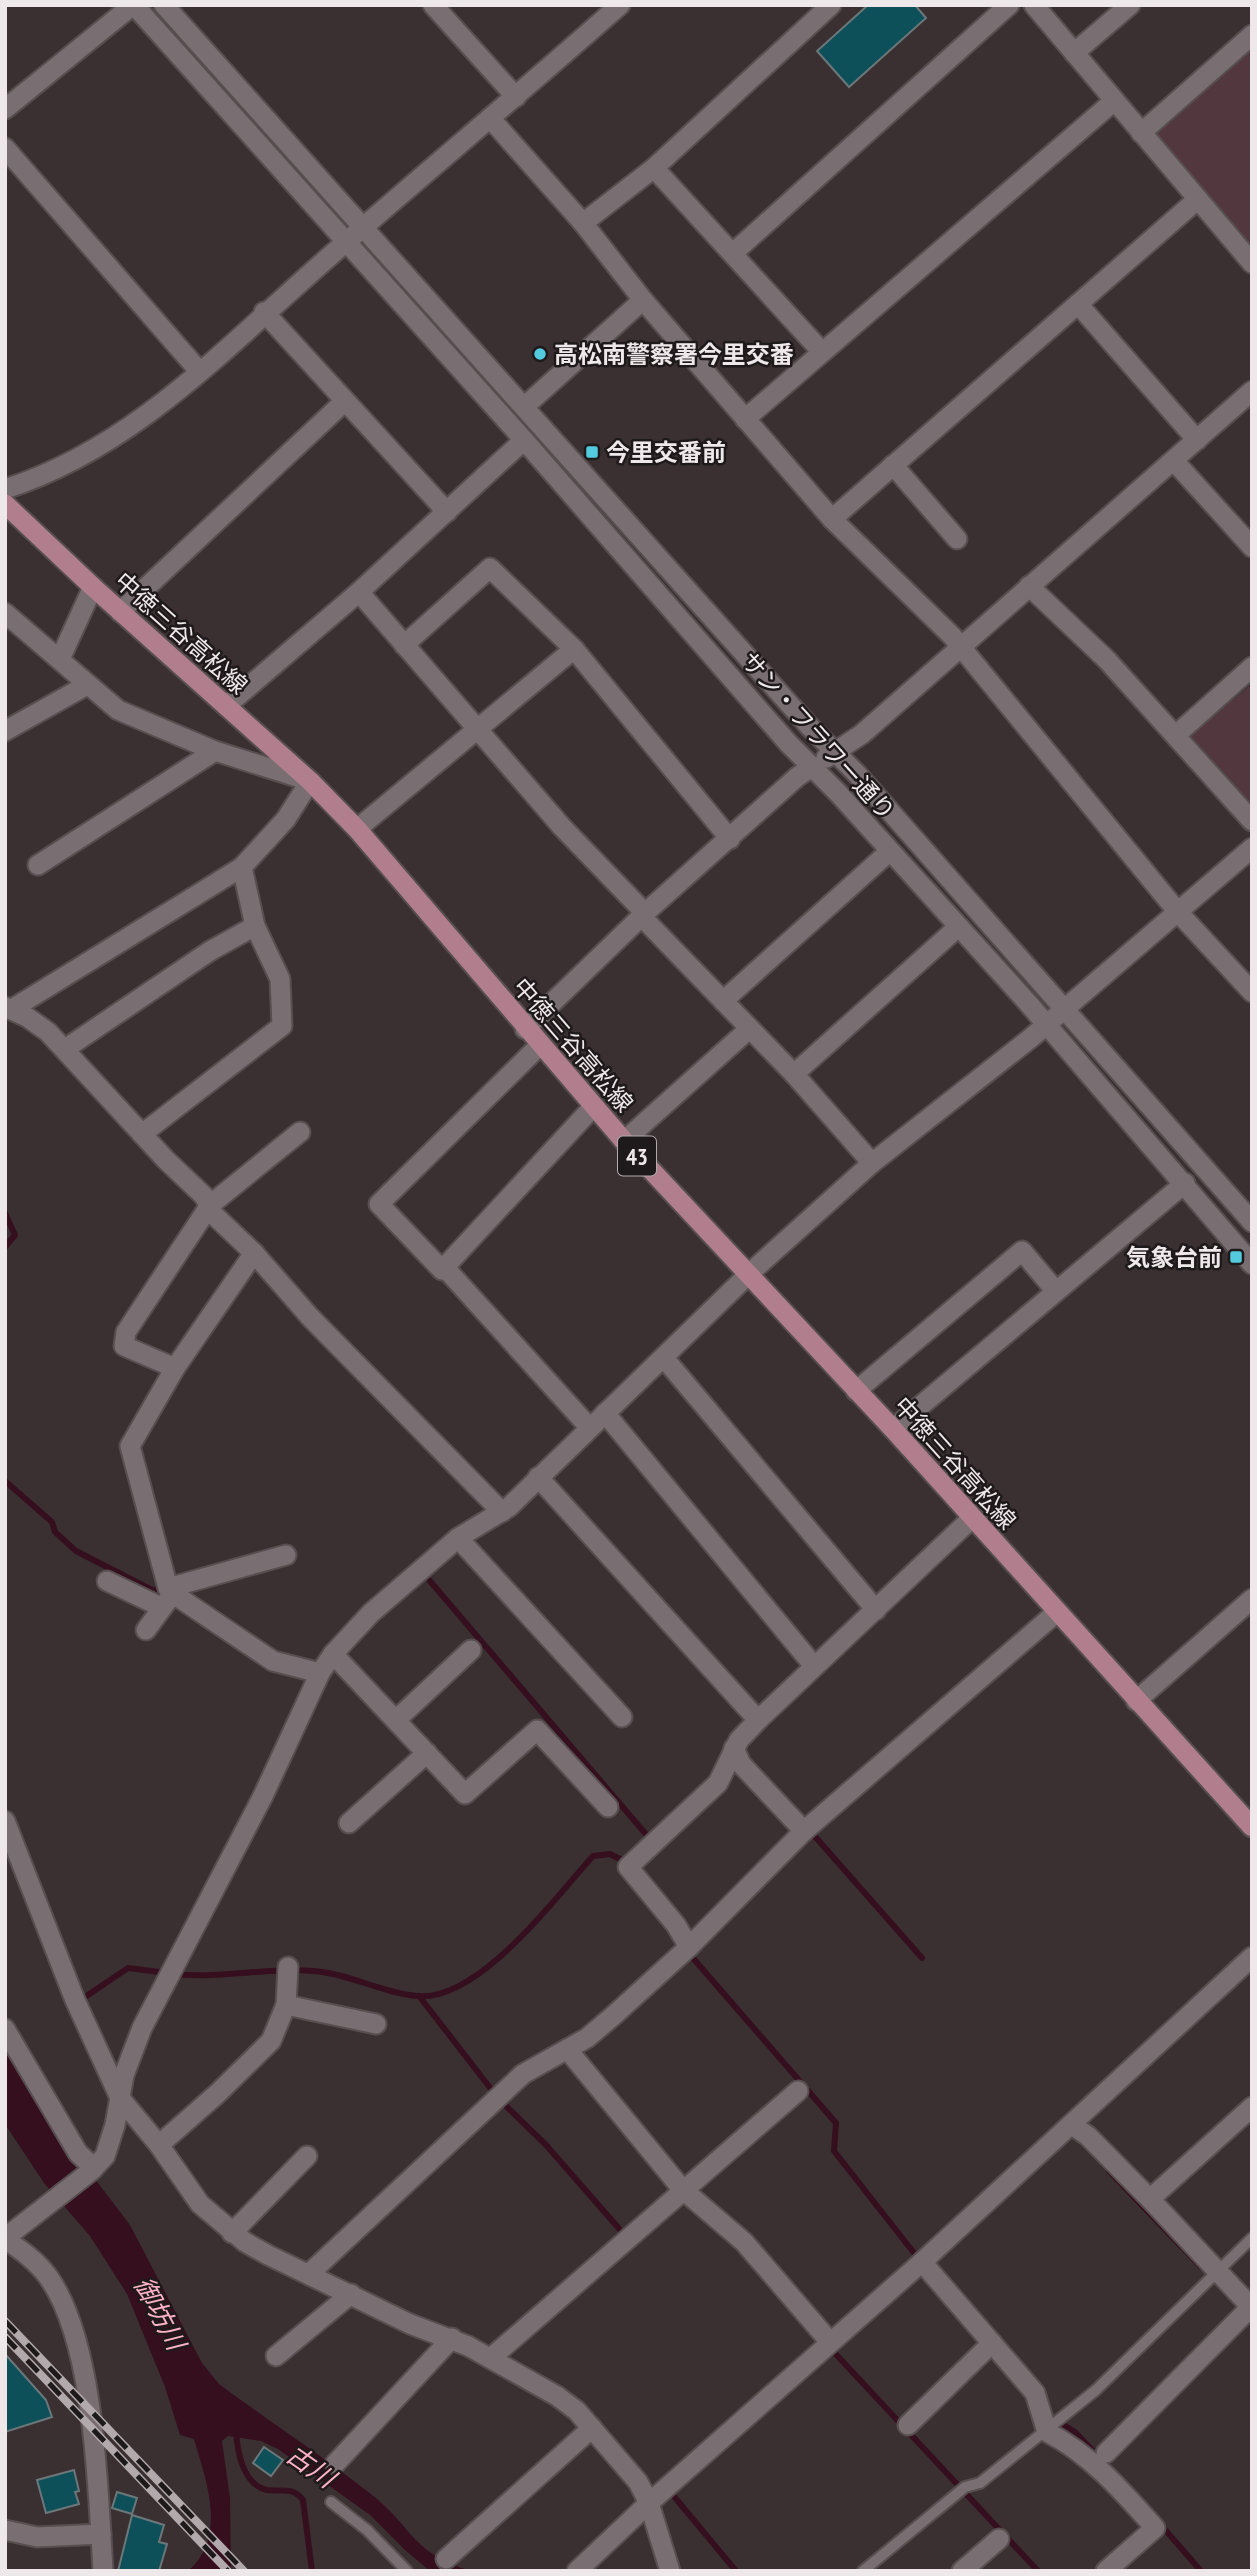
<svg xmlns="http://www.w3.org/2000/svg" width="1257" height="2576" viewBox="0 0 1257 2576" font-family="'PT Sans Narrow','Noto Sans JP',sans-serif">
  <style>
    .green { fill: #53373f }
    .water { fill: #360f1e }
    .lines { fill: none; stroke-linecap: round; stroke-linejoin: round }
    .stream { stroke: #360f1e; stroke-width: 6 }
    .building { fill: #0d505a; stroke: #6b7779; stroke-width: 2 }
    .service-casing { stroke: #574e50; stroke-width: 14 }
    .minor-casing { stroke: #574e50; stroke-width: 23 }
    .tertiary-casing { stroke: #574e50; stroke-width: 23 }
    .primary-casing { stroke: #574e50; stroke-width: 23 }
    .service { stroke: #796e71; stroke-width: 10 }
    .minor { stroke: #796e71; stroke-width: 19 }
    .tertiary { stroke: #796e71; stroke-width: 19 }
    .primary { stroke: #b07e8d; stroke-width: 19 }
    .rail-casing { stroke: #b1a9ab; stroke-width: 8 }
    .rail { stroke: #1e191a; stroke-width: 5; stroke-dasharray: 16; stroke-linecap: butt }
    .poi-dot { fill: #54cade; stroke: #1e191a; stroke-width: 2.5 }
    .labels { text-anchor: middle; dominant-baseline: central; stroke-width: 5; stroke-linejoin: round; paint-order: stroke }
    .shield { fill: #1e191a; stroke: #b0aaac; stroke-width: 2 }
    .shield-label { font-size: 23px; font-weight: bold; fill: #efe8ea }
    .poi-label { font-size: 24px; font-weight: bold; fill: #efe8ea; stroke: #1e191a; text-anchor: start }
    .street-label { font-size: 24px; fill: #efe8ea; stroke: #1e191a }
    .water-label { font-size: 26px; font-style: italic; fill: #feb1c7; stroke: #1e191a }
  </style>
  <rect width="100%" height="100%" fill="#3a3032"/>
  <g class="green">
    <polygon points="1252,47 1252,249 1152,133"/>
    <polygon points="1252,684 1252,808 1188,737"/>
  </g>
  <path class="water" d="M5,2043L67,2142L130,2225L202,2363L219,2384C269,2421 322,2456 371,2494C414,2528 411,2553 471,2571H430L406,2551L370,2515L278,2449L261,2441L228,2436L222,2441L230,2498L231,2571H188C228,2536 206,2481 194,2439L180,2435L165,2387L127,2294L90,2236L44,2183L5,2124Z"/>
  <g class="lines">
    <g class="stream">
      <polyline points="5,1213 15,1235 5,1247"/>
      <polyline points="5,1481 52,1522 55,1532 76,1551 152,1590 166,1593"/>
      <polyline points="430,1581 650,1839 648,1841"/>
      <polyline points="811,1832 922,1958"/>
      <polyline points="692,1957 836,2123 834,2151 914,2253"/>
      <path d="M175,1974C221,1979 268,1967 314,1971C350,1974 382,1993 418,1996C479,2001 555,1898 593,1856L610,1854L628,1863"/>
      <polyline points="419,1996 491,2089"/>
      <polyline points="82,1999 128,1968 167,1973"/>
      <polyline points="505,2105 546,2145 622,2232"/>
      <polyline points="1109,2171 1201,2267"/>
      <polyline points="831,2349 1038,2571"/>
      <polyline points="1057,2421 1075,2432 1099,2457"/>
      <path d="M236,2430C237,2451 243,2485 267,2490C282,2492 292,2486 303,2500L312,2571"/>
      <polyline points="672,2494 736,2571"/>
      <polyline points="1161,2525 1201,2571"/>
    </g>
  </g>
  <g class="building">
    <polygon points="868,5 915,5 926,18 849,87 817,51"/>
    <polygon points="5,2354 46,2400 52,2417 5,2432"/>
    <polygon points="264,2447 283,2460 271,2476 253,2463"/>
    <polygon points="74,2470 79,2491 75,2492 79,2504 46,2513 37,2480"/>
    <polygon points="117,2492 137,2498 132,2514 112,2508"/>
    <polygon points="132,2515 164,2525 159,2542 167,2544 159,2571 118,2571"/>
  </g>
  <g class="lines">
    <defs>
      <g id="service">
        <polyline points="331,2502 367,2530 407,2571"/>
        <polyline points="863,2571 965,2487 980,2483 1096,2390 1252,2238"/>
      </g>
      <g id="minor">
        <polyline points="433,5 516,97"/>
        <polyline points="1034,5 1252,263"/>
        <polyline points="1074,53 1130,5"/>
        <polyline points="5,109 133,5"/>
        <polyline points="490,118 583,223 643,300 832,519 952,636 1177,911 1252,992"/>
        <polyline points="1141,133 1252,35"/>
        <polyline points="5,148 200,372"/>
        <polyline points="654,168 822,352"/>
        <polyline points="583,223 654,168 831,5"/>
        <polyline points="733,253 1009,5"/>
        <polyline points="1078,304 1197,440"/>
        <polyline points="264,312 447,512"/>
        <polyline points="524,407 643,300"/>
        <polyline points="745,419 1114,101"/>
        <polyline points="1174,461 1252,547"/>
        <polyline points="893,465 957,539"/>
        <polyline points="832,519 1198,199"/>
        <polyline points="1029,586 1107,660 1252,821"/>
        <polyline points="359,592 562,827 645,913"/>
        <polyline points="120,612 345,401"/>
        <polyline points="5,613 118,710 215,751 310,781 286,819 242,867 12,1009"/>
        <polyline points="404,645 490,568 574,649 730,839"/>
        <polyline points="60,659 93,587"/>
        <polyline points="226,706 359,592 524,440"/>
        <polyline points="5,731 87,685"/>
        <polyline points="1176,735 1252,667"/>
        <polyline points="357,829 574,649"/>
        <polyline points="38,865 215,751"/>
        <polyline points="642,917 794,1074 872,1163"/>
        <polyline points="723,1001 890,851"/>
        <polyline points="5,1007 27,1017 48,1032 166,1160 204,1196 214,1215 254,1253 310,1317 502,1512"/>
        <polyline points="525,1029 645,913 797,777 813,766"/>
        <polyline points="539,1046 379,1204 442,1270 593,1107"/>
        <polyline points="65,1049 210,951 255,926"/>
        <polyline points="794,1074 957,928"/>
        <polyline points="142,1134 282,1026 280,979 255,926 242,867"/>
        <polyline points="624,1141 748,1030"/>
        <polyline points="254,1253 175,1368 130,1446 168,1588 175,1595 273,1661 320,1673"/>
        <polyline points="446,1269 589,1427"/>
        <polyline points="664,1358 876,1610"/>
        <polyline points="175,1368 124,1346 126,1332 210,1205 300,1132"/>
        <polyline points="856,1391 1022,1251 1055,1290"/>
        <polyline points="605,1413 814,1666"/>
        <polyline points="893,1429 1185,1183"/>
        <polyline points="538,1477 758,1720"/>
        <polyline points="458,1538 622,1717"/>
        <polyline points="107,1581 161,1607"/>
        <polyline points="168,1588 286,1555"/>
        <polyline points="146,1630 168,1600"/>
        <polyline points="333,1654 465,1794 537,1730 608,1807"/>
        <polyline points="396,1720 471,1650"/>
        <polyline points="734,1748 741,1764 804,1831"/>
        <polyline points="5,1821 75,2000 120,2098 159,2145 200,2204 245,2242 268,2255 410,2324 468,2346 557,2396 577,2411 638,2482 649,2503 670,2571"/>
        <polyline points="349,1823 427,1753"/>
        <polyline points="689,1947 676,1925 628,1867 718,1783 739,1740 758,1720 971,1519"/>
        <polyline points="286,2005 376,2024"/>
        <polyline points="5,2029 78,2153 94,2168"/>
        <polyline points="567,2049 682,2189 744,2242 830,2342"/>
        <polyline points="1072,2125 1088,2136 1150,2199 1252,2308"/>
        <polyline points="159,2145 218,2093 271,2041 286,2005 288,1967"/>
        <polyline points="1150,2199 1252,2107"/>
        <polyline points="232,2233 307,2156"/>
        <polyline points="5,2238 91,2171 105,2156 115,2125 124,2075 142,2028 263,1796 320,1673 333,1654 371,1613 458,1538 509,1507 752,1271 872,1163 1032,1037 1252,848"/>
        <path d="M922,2262L1035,2393L1047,2432C1090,2454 1123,2492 1155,2528L1106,2571"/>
        <polyline points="310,2273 523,2074 587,2038 613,2016 689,1947 804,1831 1057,1612"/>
        <polyline points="276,2356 351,2294"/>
        <polyline points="492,2357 798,2091"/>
        <polyline points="908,2425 992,2343"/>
        <polyline points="1106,2453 1251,2307"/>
        <polyline points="335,2464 452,2338"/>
        <polyline points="5,2530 37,2537 101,2534"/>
        <polyline points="446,2559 592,2428"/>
        <polyline points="577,2571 649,2503 922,2262 1252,1957"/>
        <polyline points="962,2571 999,2539"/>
      </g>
      <g id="tertiary">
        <polyline points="134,5 524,440 788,743 838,793 1028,1003 1252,1264"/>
        <polyline points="164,5 809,726 858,775 1252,1222"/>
        <path d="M5,489C135,448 230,343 330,256C426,172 524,90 620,5"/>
        <polyline points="826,758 862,734 1252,391"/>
        <polyline points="1136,1701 1252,1599"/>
        <path d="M5,2239C21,2250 38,2262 49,2278C95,2344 98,2490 103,2571"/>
      </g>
      <polyline id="primary" points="5,504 93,587 310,781 357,829 624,1141 893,1429 1252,1827"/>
    </defs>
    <use href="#service" class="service-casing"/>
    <use href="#minor" class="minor-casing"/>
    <use href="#tertiary" class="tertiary-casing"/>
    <use href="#primary" class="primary-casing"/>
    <use href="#service" class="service"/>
    <use href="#minor" class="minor"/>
    <use href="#tertiary" class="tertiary"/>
    <use href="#primary" class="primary"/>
    <defs>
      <g id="rail">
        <polyline points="5,2321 244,2571"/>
        <polyline points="5,2337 228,2571"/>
      </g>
    </defs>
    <use href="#rail" class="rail-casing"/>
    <use href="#rail" class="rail"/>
  </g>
  <g class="poi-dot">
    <circle cx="540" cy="354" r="7"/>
    <rect x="585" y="445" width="14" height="14" rx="3.5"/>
    <rect x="1229" y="1250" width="14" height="14" rx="3.5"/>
  </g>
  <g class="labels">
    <rect class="shield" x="618" y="1136.5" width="38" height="39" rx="5"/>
    <g class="shield-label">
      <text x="637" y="1156">43</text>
    </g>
    <g class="poi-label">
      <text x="554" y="354">高松南警察署今里交番</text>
      <text x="606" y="452">今里交番前</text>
      <text x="1222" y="1257" text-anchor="end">気象台前</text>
    </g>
    <g class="street-label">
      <text transform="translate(181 633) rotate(42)">中徳三谷高松線</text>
      <text transform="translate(818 736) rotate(48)">サン・フラワー通り</text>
      <text transform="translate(573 1045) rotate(49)">中徳三谷高松線</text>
      <text transform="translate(955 1463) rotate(48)">中徳三谷高松線</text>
    </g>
    <g class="water-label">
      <text transform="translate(160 2313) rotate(62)">御坊川</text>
      <text transform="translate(311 2466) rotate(35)">古川</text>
    </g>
  </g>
  <rect width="1257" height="2576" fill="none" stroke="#efe8ea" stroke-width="14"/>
</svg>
